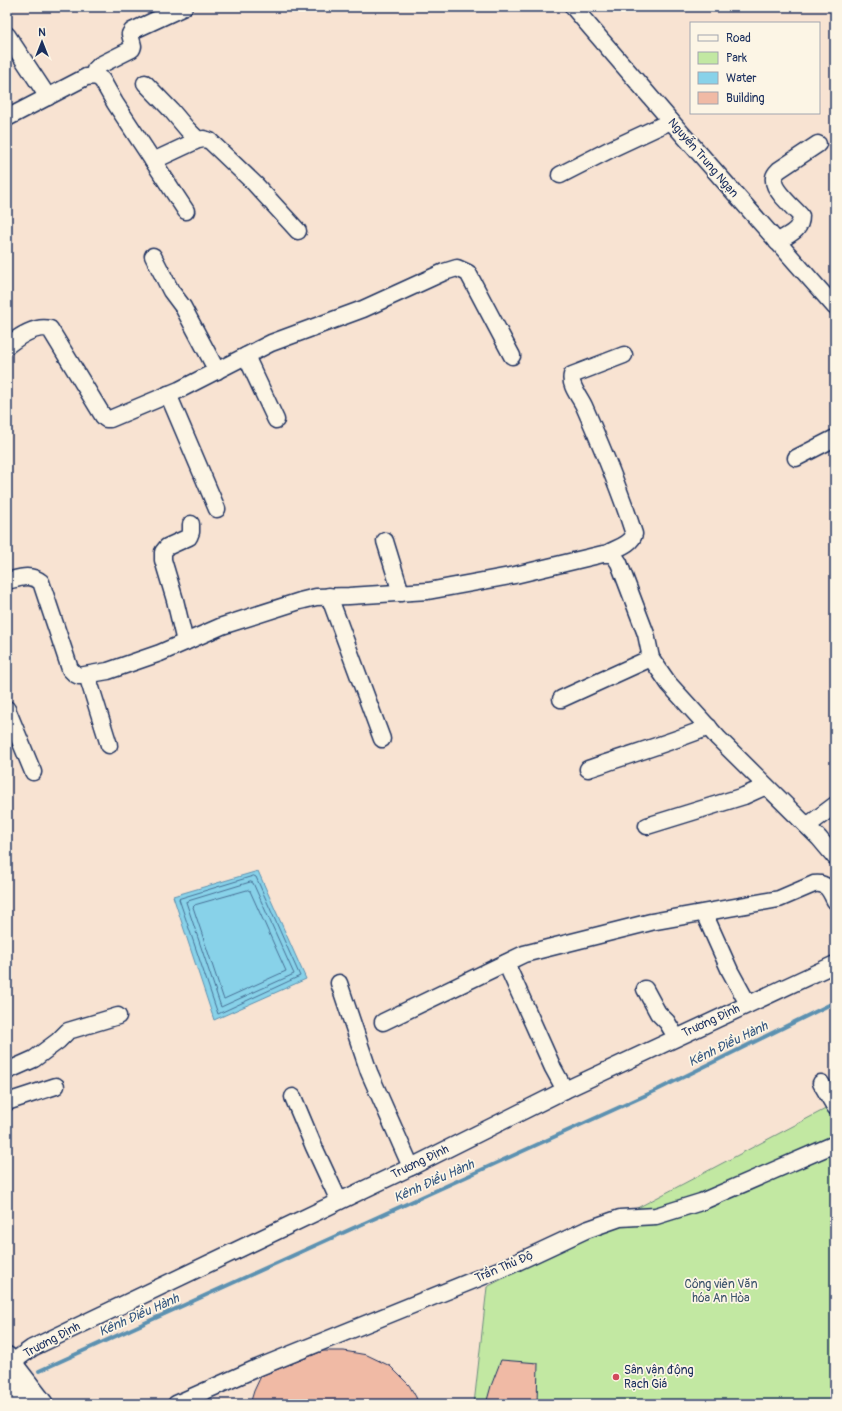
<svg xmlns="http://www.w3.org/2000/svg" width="842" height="1411" viewBox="0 0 842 1411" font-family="Pangolin,sans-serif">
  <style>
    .green { fill: #c2e8a2; stroke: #6e8c80 }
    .water { fill: #88d2e9; stroke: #5c91b1 }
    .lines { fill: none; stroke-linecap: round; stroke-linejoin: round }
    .shore { stroke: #477096; stroke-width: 1 }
    .stream { stroke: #5c91b1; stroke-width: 4 }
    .building { fill: #f0baa5; stroke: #1b2f5e }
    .minor-casing { stroke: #1b2f5e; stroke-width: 19 }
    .major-casing { stroke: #1b2f5e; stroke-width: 23 }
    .minor { stroke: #fcf5e5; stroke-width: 16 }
    .major { stroke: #fcf5e5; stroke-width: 20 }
    .poi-dot { fill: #d1495b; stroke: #fcf5e5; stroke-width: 1.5 }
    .labels { text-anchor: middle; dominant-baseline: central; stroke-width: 3.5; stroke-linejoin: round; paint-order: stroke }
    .street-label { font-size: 12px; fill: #1b2f5e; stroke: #fcf5e5 }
    .park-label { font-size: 12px; fill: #3c546c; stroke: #fcf5e5 }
    .poi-label { font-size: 12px; fill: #1b2f5e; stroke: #fcf5e5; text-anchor: start }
    .water-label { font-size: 13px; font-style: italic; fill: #365881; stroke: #fcf5e5 }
  </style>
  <rect width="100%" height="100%" fill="#f8e3d2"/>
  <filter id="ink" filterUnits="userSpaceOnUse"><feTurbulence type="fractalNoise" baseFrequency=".025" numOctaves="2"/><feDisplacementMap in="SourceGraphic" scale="8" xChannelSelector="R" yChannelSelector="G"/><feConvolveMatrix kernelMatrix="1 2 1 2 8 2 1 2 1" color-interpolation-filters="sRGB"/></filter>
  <g filter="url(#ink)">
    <polygon class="green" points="835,1104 835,1404 474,1404 487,1287"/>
    <polygon class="water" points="258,871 306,979 214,1020 173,896"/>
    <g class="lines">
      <g class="shore">
        <polygon points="254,876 256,877 300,976 218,1014 179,899"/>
        <polygon points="251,882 253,883 294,974 221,1007 186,902"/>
        <polygon points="248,890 250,891 286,971 224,999 223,997 193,907 195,905"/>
      </g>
      <polyline class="stream" points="39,1371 655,1091 835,1002"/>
    </g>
    <g class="building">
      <polygon points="323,1351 344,1351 367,1355 390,1366 409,1385 416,1397 418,1404 250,1404 254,1391 261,1376"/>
      <polygon points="501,1360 538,1363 537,1404 486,1404 491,1386"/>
    </g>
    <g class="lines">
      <defs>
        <g id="minor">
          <polyline points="573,7 677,128 835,307"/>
          <polyline points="7,35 48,97"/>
          <polyline points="96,76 95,70 100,65 132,49 133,46 130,34 132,31 184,7"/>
          <polyline points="145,83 171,110 187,129 198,140"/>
          <polyline points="7,118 86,77 96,76 102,80 115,103 186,211"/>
          <polyline points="153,161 198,140 204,139 210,141 255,184 298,231"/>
          <polyline points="560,175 611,149 671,121"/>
          <path d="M777,242C789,234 801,231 801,216C794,208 774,191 774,181C773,176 776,173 779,170L818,144"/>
          <polyline points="153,256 171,291 183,307 217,371"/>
          <path d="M7,346C18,337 36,325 50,329L103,416L106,419H110L179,390L271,343L363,309L444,272L457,268L468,273L512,356"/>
          <polyline points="246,356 276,420"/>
          <polyline points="168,394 217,509"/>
          <polyline points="796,458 835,438"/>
          <polyline points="385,541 401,593"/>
          <path d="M608,553C617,548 632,544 634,534C620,490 602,447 584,406C580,397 569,385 572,375L624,355"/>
          <path d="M7,581C19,578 30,573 41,582L70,669L75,674L79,676L108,671L160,653L222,626L300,601L316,597L349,596L428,591L515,575L603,554H613L619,563L646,634L651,658L669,684L718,738L819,838L835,857"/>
          <polyline points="329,596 382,739"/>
          <polyline points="185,642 175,600 163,560 163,552 167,547 189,537 191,532 191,524"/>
          <polyline points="87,675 109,745"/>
          <polyline points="561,699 651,658"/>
          <polyline points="7,709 33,772"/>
          <path d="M588,769C628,755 669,743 709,727"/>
          <polyline points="647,826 744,796 766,786"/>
          <polyline points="807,826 835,805"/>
          <polyline points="704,913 730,971 748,1004"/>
          <polyline points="506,963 553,1068 565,1090"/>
          <polyline points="339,983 369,1072 411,1167"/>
          <polyline points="645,989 658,1013 667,1022 676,1037"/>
          <path d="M383,1022L524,954L651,922L779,899L814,884C827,882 830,891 835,901"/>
          <polyline points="7,1071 34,1059 58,1041 68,1031 118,1016"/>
          <polyline points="821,1083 835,1107"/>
          <polyline points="293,1097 314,1147 339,1201"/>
          <polyline points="7,1102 56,1086"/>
          <polyline points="7,1366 32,1348 411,1167 565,1090 835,964"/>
          <polyline points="176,1404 257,1368 511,1265 586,1230 620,1218 656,1216 701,1202 835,1144"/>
        </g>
        <g id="major">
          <polyline points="7,1357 43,1404"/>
          <polyline points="7,1386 20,1404"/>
        </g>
      </defs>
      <use href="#minor" class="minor-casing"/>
      <use href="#major" class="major-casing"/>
      <use href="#minor" class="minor"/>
      <use href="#major" class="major"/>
    </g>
  </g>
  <circle class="poi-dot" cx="616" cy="1377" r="4"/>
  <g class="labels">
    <g class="street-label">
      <text transform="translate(703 158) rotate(49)">Nguyễn Trung Ngạn</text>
      <text transform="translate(711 1021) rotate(-25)">Trương Định</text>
      <text transform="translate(420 1162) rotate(-26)">Trương Định</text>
      <text transform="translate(504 1267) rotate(-23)">Trần Thủ Độ</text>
      <text transform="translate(52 1340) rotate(-28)">Trương Định</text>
    </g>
    <g class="park-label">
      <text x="721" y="1284">Công viên Văn<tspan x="721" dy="14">hóa An Hòa</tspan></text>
    </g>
    <g class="poi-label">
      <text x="624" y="1370">Sân vận động<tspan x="624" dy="14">Rạch Giá</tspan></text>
    </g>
    <g class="water-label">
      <text transform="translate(728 1044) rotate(-26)">Kênh Điều Hành</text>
      <text transform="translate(434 1181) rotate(-24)">Kênh Điều Hành</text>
      <text transform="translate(139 1315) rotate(-24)">Kênh Điều Hành</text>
    </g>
  </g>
  <rect width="842" height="1411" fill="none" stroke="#fcf5e5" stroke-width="24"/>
  <rect x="12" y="12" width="818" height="1387" fill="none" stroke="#1b2f5e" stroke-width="1.5" filter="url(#ink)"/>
  <rect x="690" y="22" width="130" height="92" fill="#fcf5e5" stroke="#a2a6af"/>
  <rect x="698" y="35" width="20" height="6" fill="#fcf5e5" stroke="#a2a6af"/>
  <text x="726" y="42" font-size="12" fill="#1b2f5e">Road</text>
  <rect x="698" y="52" width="20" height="12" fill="#c2e8a2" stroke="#a2a6af"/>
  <text x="726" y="62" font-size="12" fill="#1b2f5e">Park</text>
  <rect x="698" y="72" width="20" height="12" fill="#88d2e9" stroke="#a2a6af"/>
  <text x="726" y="82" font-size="12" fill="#1b2f5e">Water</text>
  <rect x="698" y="92" width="20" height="12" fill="#f0baa5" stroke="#a2a6af"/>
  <text x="726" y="102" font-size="12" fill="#1b2f5e">Building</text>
  <g transform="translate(42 42)" stroke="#fcf5e5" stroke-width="3" paint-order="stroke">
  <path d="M0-3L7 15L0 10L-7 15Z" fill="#1b2f5e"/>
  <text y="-6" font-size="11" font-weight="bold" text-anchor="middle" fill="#1b2f5e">N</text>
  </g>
</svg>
